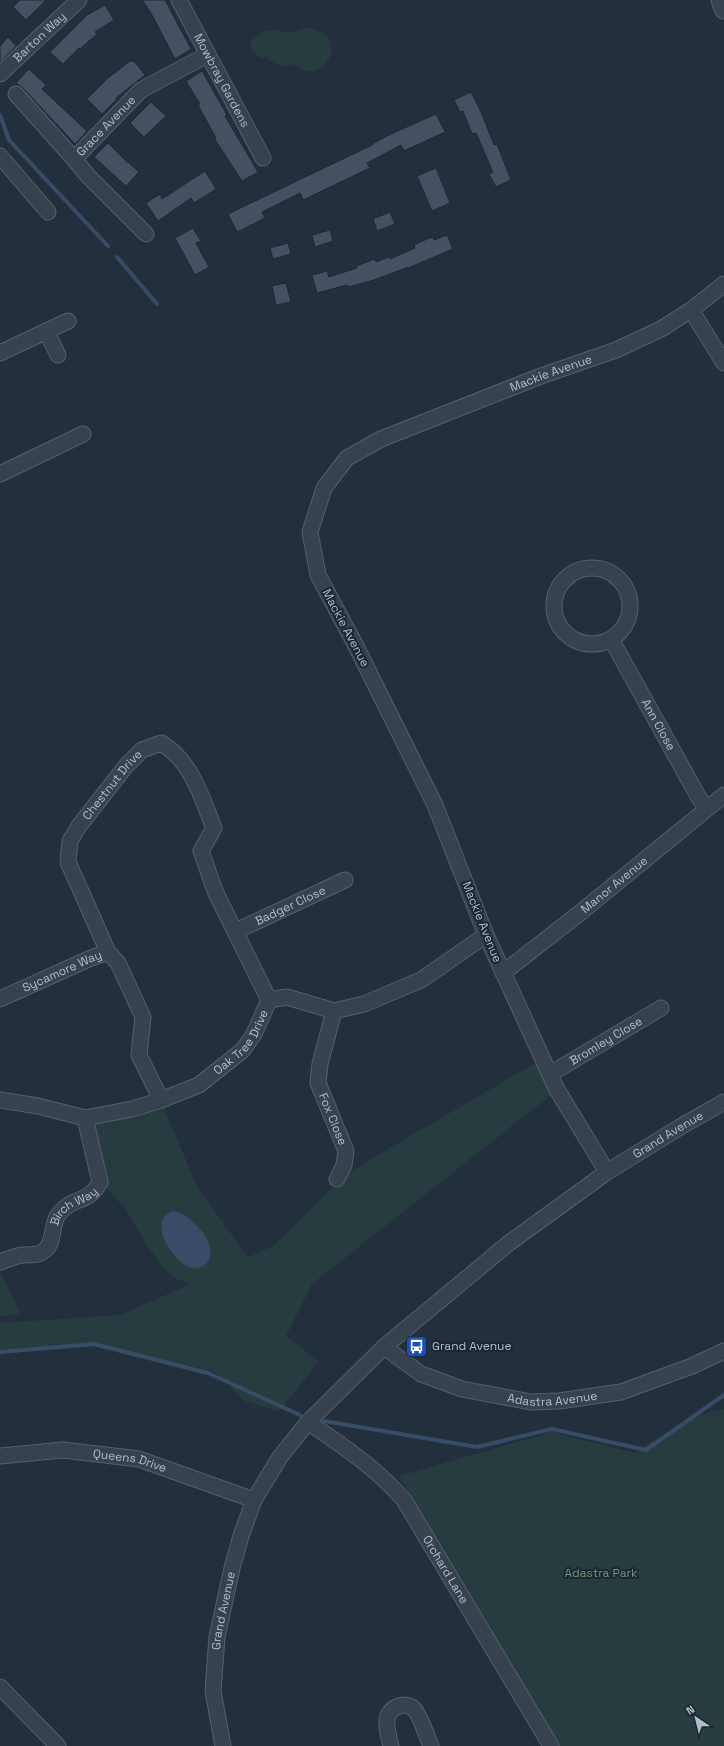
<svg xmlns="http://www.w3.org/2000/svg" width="724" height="1746" viewBox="0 0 724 1746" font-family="'Space Grotesk',sans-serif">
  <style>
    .green { fill: #263c3f }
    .water { fill: #394c67 }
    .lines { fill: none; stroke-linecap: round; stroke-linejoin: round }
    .stream { stroke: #394c67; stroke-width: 4 }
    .building { fill: #455162; stroke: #1f2835 }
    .minor-casing { stroke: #565f6c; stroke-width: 17 }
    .tertiary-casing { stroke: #565f6c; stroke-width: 21 }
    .minor { stroke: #38414e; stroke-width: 15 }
    .tertiary { stroke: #38414e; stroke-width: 19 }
    .labels { text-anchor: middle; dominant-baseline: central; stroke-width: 4; stroke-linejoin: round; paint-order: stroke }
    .street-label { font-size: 12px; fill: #b4bcc9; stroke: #1d2633 }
    .poi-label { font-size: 12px; fill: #b4bcc9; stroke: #1d2633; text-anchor: start }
    .park-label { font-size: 12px; fill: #6b9a76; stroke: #1d2633 }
  </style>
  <rect width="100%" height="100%" fill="#242f3e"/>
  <g class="green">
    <path d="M306,28C351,34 327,76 307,71C302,70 297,67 293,64C281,68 275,65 266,57L262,58C254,54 249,51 251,41L265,31L279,30L287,33Z"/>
    <polygon points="535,1063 565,1084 312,1284 286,1336 319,1362 279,1411 245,1401 215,1372 94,1344 0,1352 0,1323 120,1315 191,1284 177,1279 164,1269 141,1236 125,1208 100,1182 85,1118 161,1100 197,1187 248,1257 273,1246 347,1173"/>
    <polygon points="0,1271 20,1314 0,1317"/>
    <polygon points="724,1409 724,1746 559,1746 399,1476 552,1432 634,1453 689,1418"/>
  </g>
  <path class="water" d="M173,1211C193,1213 229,1256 199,1268C181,1275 142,1221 173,1211Z"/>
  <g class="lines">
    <g class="stream">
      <polyline points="0,115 9,140 108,246"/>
      <polyline points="117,257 157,304"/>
      <polyline points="0,1352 94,1344 208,1373 300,1415"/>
      <polyline points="324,1421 477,1447 552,1429 646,1450 724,1395"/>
    </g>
  </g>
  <g class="building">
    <polygon points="20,0 46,0 26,20 13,7"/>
    <polygon points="142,0 165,0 191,49 175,59 151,13"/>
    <polygon points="105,5 114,20 95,32 97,34 80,49 79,48 63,64 50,52 87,15"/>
    <polygon points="8,37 16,46 0,62 0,46"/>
    <polygon points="130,61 134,61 145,75 116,98 117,99 102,114 87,99 108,78"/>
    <polygon points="29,69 46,85 42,89 87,131 75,144 23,88 16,83"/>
    <polygon points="202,71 227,115 225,116 258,172 242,181 214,138 216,138 198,105 200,104 186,81"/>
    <polygon points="471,92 481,112 494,145 497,144 511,180 496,187 489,174 493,172 476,133 472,134 463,111 460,112 454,100"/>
    <polygon points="151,102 166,116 144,137 130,123"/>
    <polygon points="436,114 445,132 404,151 401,145 367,163 370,168 303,200 300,193 262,212 265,218 237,232 228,214 372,145 372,144 391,134"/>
    <polygon points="108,143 128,163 128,162 139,172 126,186 94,157"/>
    <polygon points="436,168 450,203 432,211 417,176"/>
    <polygon points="205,171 216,189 194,203 191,198 158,221 146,203 160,194 162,199"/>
    <polygon points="390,212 395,224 377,231 373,219"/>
    <polygon points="193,228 201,241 196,243 209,267 195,275 175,238"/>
    <polygon points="330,230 333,241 315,247 312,235"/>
    <polygon points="447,235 453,249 408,268 408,267 374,280 348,287 347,285 317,293 312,275 327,271 329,277 357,268 356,266 375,259 376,262 389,257 390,259 415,248 414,245 427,239 433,237 434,240"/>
    <polygon points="288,243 291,254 273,259 270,248"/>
    <polygon points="286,283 291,302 276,305 272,286"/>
  </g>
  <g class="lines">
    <defs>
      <g id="minor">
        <path id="s1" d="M179,0L263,158"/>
        <path id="s2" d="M0,74L79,0"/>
        <polyline points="16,94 74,159"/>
        <polyline points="0,156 48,212"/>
        <path id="s3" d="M146,234L88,176L74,159L141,90L207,55"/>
        <polyline points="691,310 724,363"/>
        <polyline points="46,331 58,355"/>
        <polyline points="0,353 68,321"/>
        <polyline points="0,474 83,434"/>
        <circle cx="592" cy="606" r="38"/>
        <path id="s4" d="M611,639L699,798L707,808"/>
        <path id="s5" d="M236,931L345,880"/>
        <path id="s6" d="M108,952L68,862L70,841L79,826L126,766L142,750L161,743C191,760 202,798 214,828L201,851L215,891L269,1000"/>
        <path id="s7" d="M503,973L581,912L724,795"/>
        <path id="s8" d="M0,999L91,958L108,952L118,963L143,1017L139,1055L161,1100"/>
        <path id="s9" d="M334,1011L320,1064L318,1083L346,1151L344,1165L337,1179"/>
        <path id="s10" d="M550,1074L661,1008"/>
        <path id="s11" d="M0,1100L38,1106L85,1118L132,1109L161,1100L199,1085L243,1050L254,1034L269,1000L287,997L334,1011L364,1004L421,980L486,935"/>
        <path id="s12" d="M607,1172L556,1088L486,935L435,805L356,646L318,575L310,532L324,488L347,458L381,439L541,376L616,350L661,329L691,310L724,284"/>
        <path id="s13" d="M0,1262C8,1259 15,1256 23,1255C31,1254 38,1256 44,1251C55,1243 51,1225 58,1215C72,1196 89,1204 100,1182L85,1118"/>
        <path id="s14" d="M384,1347L421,1374L462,1389L531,1402L559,1401L621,1392L692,1366L724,1351"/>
        <path id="s15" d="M308,1422C343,1446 376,1468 404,1500L551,1746"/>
        <path id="s16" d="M0,1456L63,1450L139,1459L254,1500"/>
        <polyline points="0,1687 58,1746"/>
        <path id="s17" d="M223,1746L213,1691L217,1637L232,1568L241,1536L254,1500L280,1457L308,1422L384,1347L509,1243L607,1172L680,1127L724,1102"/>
        <path d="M391,1746C389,1738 386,1729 387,1721C387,1708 404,1700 414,1709C419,1713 428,1739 431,1746"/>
      </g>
      <polyline id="tertiary" points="721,0 724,9"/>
    </defs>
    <use href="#minor" class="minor-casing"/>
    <use href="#tertiary" class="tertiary-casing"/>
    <use href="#minor" class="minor"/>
    <use href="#tertiary" class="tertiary"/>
  </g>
  <defs>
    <symbol id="bus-square" viewBox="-11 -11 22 22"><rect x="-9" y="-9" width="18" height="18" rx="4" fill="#1a4fb4" stroke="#1d2633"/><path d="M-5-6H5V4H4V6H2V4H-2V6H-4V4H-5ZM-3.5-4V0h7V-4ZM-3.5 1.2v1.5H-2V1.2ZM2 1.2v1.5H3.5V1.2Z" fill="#fff"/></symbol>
  </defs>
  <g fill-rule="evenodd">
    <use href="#bus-square" x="404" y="1334" width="25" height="25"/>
  </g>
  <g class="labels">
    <g class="street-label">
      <text stroke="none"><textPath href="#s2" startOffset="54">Barton Way</textPath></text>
      <text stroke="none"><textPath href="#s1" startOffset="91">Mowbray Gardens</textPath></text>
      <text stroke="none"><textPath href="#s3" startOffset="150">Grace Avenue</textPath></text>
      <text stroke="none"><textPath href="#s12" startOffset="1013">Mackie Avenue</textPath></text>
      <text transform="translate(346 628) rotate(62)">Mackie Avenue</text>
      <text stroke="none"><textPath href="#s4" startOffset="98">Ann Close</textPath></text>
      <text stroke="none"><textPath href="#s6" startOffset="190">Chestnut Drive</textPath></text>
      <text stroke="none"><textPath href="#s7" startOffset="142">Manor Avenue</textPath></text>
      <text stroke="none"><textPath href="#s5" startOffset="60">Badger Close</textPath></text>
      <text transform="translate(482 922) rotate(68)">Mackie Avenue</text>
      <text stroke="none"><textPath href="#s8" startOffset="68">Sycamore Way</textPath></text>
      <text stroke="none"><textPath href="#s11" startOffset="267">Oak Tree Drive</textPath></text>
      <text stroke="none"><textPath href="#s10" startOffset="65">Bromley Close</textPath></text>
      <text stroke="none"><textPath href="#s9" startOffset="113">Fox Close</textPath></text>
      <text stroke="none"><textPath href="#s17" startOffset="809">Grand Avenue</textPath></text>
      <text stroke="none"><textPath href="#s13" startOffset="103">Birch Way</textPath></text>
      <text stroke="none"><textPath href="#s14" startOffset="181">Adastra Avenue</textPath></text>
      <text stroke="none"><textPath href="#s16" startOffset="131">Queens Drive</textPath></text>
      <text stroke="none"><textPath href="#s15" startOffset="205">Orchard Lane</textPath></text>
      <text stroke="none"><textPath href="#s17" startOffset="137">Grand Avenue</textPath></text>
    </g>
    <g class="poi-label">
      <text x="432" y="1346">Grand Avenue</text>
    </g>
    <g class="park-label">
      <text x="601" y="1573">Adastra Park</text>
    </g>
  </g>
  <g transform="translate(696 1718) rotate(325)" stroke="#1d2633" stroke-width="3" paint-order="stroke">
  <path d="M0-3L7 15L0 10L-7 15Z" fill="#b4bcc9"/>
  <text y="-6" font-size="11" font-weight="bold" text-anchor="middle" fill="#b4bcc9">N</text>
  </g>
</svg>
